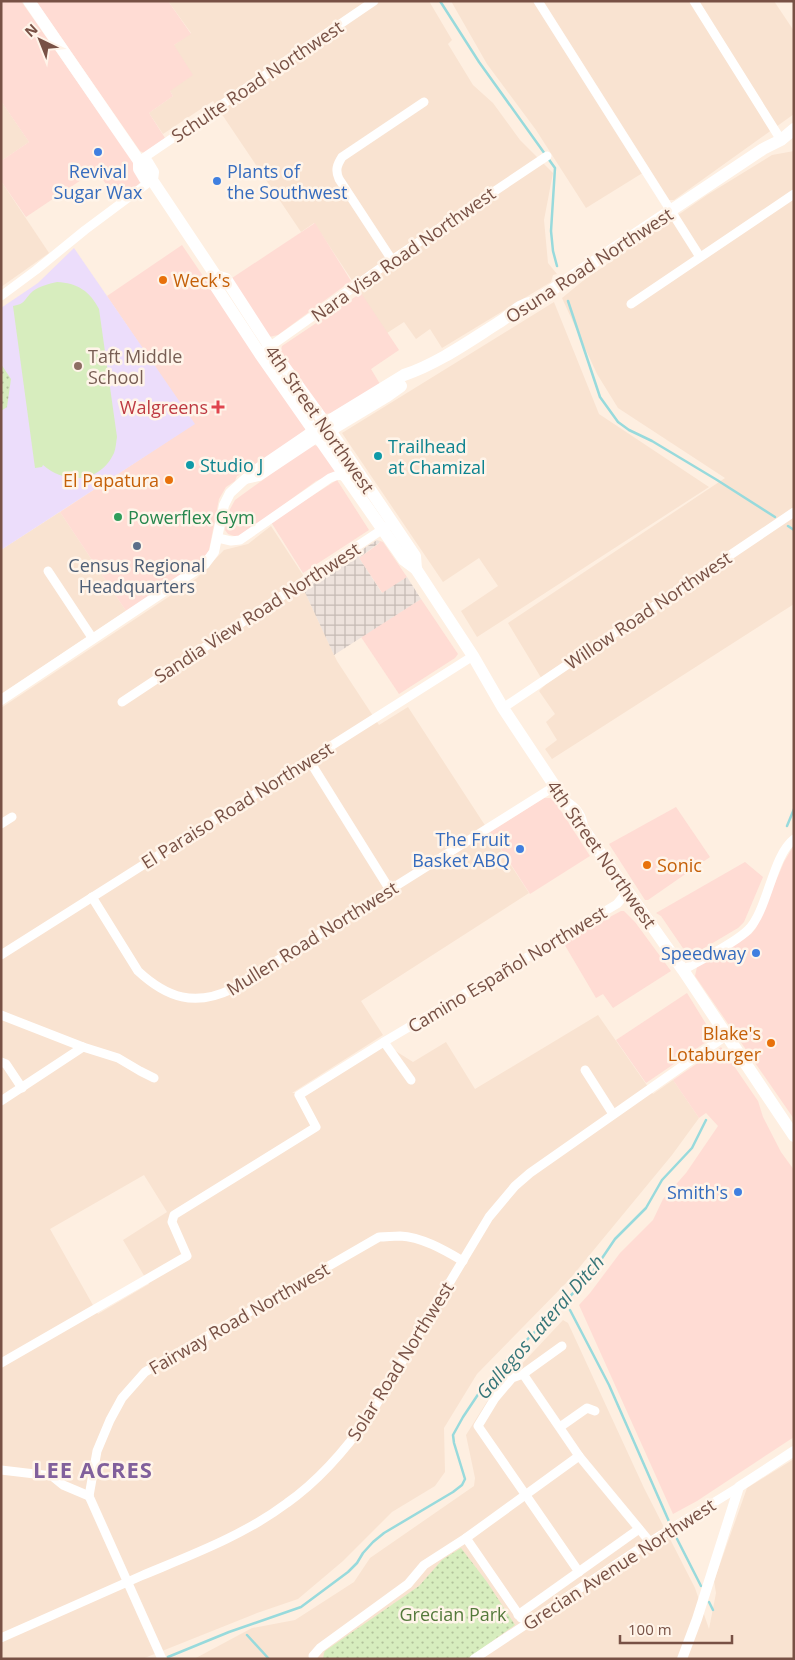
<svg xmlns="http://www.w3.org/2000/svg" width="795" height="1660" viewBox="0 0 795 1660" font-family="'Open Sans',sans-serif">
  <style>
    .residential { fill: #f9e3d1; fill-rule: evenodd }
    .commercial { fill: #ffdcd4 }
    .industrial { fill: url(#industrial-grid) }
    .education { fill: #ecddfb }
    .grass { fill: url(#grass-dots) }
    .garden { fill: #d7edbe }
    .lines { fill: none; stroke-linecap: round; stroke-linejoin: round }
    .stream { stroke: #98dadc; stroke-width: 2.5 }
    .minor { stroke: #fff; stroke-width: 9 }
    .tertiary { stroke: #fff; stroke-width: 10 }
    .secondary { stroke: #fff; stroke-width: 12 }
    .shop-dot { fill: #3f7fe0; stroke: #fff4e9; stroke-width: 2 }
    .food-dot { fill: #e8710a; stroke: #fff4e9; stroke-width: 2 }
    .education-dot { fill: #8d6e63; stroke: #fff4e9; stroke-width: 2 }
    .health-dot { fill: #e0444e; stroke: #fff4e9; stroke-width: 2 }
    .culture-dot { fill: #0f9aa8; stroke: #fff4e9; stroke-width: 2 }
    .leisure-dot { fill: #2e9e5b; stroke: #fff4e9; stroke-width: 2 }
    .service-dot { fill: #5c6f8a; stroke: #fff4e9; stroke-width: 2 }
    .labels { text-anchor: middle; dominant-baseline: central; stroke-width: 5; stroke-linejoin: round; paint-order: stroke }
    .street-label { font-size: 18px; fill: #785145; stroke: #fff4e9 }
    .shop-label { font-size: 18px; fill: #366cbe; stroke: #fff4e9; text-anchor: end }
    .food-label { font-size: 18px; fill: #c56008; stroke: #fff4e9; text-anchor: start }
    .education-label { font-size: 18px; fill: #785e54; stroke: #fff4e9; text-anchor: start }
    .health-label { font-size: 18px; fill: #be3a42; stroke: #fff4e9; text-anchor: end }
    .culture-label { font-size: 18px; fill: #0d838f; stroke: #fff4e9; text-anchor: start }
    .leisure-label { font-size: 18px; fill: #27864d; stroke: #fff4e9; text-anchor: start }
    .service-label { font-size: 18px; fill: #4e5e75; stroke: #fff4e9 }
    .park-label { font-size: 18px; fill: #54793a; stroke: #fff4e9 }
    .water-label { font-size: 19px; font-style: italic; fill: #357578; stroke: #fff4e9 }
    .district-label { font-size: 22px; font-weight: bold; letter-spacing: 1px; fill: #81609c; stroke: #fff4e9 }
  </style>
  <defs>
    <pattern id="industrial-grid" width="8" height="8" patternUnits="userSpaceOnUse" patternTransform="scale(1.25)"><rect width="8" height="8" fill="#ede2dc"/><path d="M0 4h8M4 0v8" fill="none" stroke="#c5bab4"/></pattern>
    <pattern id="grass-dots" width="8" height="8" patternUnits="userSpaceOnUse" patternTransform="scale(1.25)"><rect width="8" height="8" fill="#d7edbe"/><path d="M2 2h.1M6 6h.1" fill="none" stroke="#b3c29c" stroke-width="1.8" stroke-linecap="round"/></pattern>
  </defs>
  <rect width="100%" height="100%" fill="#feefe1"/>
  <g class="residential">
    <polygon points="168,1 429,1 452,40 448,44 473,85 493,103 520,140 553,173 544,220 548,263 557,274 553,275 551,282 442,348 430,329 416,339 404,322 387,333 314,223 301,232 213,101 163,134 149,113 173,96 170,91 174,45 191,33"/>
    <polygon points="451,1 774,1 794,31 794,114 674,200 668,200 649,169 586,208 536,130 487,64"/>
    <polygon points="1,101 29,142 1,161"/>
    <polygon points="794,151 794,604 552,759 545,749 557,740 546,722 555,714 539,691 545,685 540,676 508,623 725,478 618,408 597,374 562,298 584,280 707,195 772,155"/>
    <polygon points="1,181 49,253 1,287"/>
    <polygon points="554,302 599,414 709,487 477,637 461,611 498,586 479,558 443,582 342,433"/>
    <polygon points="60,512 126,611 1,694 1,550"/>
    <path d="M271,526L303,575V588L337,661L379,725L408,707L529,893L361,1001L383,1035L292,1093H310L386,1045L413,1062L446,1042L475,1089L598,1015L653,1094L673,1080L699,1118L672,1155L569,1280L477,1374L444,1428L445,1472L435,1486L392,1512L343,1561L298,1599L257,1613L142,1659H1V708L197,578L224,550L248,544ZM144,1175L167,1212L123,1240L149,1284L98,1314L50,1229Z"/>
    <polygon points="563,1320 568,1323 644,1488 695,1588 709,1629 716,1593 714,1581 747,1488 794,1459 794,1659 194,1659 252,1628 295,1620 354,1582 370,1558 474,1486 475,1478 466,1435 488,1400"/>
  </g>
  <g class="commercial">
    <polygon points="1,1 21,1 136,166 141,182 118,201 96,170 26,217 1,181 1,161 29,142 1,101"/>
    <polygon points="36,1 168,1 191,34 174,45 193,75 170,91 173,96 149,113 165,138 144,153 140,151"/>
    <polygon points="315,223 351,281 278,335 269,337 229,280"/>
    <polygon points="182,245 305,426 305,430 254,469 237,476 235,481 226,487 219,499 209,550 202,562 126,611 60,512 194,424 107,296"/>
    <polygon points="361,293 399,350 371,369 380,384 331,413 325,414 280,355 281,350 282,346"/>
    <polygon points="314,445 320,447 338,472 316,481 260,522 237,537 228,534 225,530 226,521 229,511 235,500 303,451"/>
    <polygon points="337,480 369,530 303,573 271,522"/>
    <polygon points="377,540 383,542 407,577 383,594 359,558 377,545 380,542"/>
    <polygon points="421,599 458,654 455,658 399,694 361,637"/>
    <polygon points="544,798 550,798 554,800 590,856 530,894 490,832"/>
    <polygon points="676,807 710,857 648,900 645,900 609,844"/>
    <polygon points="794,845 794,1119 695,976 697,967 751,934 756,928 784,862"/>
    <polygon points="745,862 763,877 744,922 738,928 689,957 661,916 656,913"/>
    <polygon points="621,911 624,911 635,922 671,971 613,1008 603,994 596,998 563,942"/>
    <polygon points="687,993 711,1032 712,1038 646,1083 616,1040"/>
    <polygon points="721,1047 758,1101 763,1117 781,1152 794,1170 794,1437 697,1501 673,1514 579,1305 590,1293 620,1253 653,1220 663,1199 686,1173 718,1126 706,1113 699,1118 673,1080"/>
  </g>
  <polygon class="industrial" points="377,540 380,542 359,558 382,593 407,577 421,599 334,655 303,588"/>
  <polygon class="education" points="74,248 195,424 1,550 1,308 38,283"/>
  <g class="grass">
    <polygon points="1,364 11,379 7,407 1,411"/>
    <polygon points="461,1548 487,1582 515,1625 467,1659 323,1659 324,1653 325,1651 419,1586 442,1560"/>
  </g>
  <path class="garden" d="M57,282C77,283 90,291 99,309L117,437C116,442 116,448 114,453C100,483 66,485 43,465L42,467L35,468L13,306C26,304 24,299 33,291C40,286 48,284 57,282Z"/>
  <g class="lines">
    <g class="stream">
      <polyline points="440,1 479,62 555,168 551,231 553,251 557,266"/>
      <polyline points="793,1 794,2"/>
      <polyline points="568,301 600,397 618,422 629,430 652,441 717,480 775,517"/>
      <polyline points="788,526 794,530"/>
      <polyline points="787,826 794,809"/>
      <polyline points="570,1310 609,1385 671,1526"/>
      <polyline points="673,1531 701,1586"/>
      <polyline points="709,1602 713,1610"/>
      <polyline points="247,1635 269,1659"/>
      <polyline points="168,1657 229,1632 301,1607 348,1572 357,1563 363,1553 373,1542 384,1533 453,1492 462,1485 465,1479 454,1443 453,1435 463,1417 481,1390 503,1364 590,1276 615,1239 646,1208 662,1180 692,1148 706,1120"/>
    </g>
    <g class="minor">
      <polyline points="538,1 700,257"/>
      <polyline points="694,1 781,140"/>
      <polyline points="139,161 374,1"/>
      <path d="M392,260L339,179C335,170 337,165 342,157L424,102"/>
      <polyline points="1,296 36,270 85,230 152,180"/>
      <polyline points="631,304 794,194"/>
      <polyline points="265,350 392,260 547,156"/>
      <polyline points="218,538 231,541 240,540 330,478 338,475 347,477"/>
      <polyline points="48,571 93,639"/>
      <polyline points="122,702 386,527"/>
      <polyline points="503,708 794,512"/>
      <polyline points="309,760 390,890"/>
      <polyline points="1,824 12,817"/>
      <path d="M92,897L138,971C167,998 195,1007 232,989L555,786"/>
      <polyline points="1,955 473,656"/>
      <path d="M683,970C700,960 734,944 748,930C768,910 772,856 794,839"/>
      <polyline points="1,1015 83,1047 118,1058 140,1071 154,1078"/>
      <polyline points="384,1042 411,1080"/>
      <polyline points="1,1062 6,1064 22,1088"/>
      <polyline points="585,1070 613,1114"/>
      <polyline points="1,1101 83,1047"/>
      <polyline points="562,1346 523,1374 512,1378 495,1398 478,1426 579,1572"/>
      <polyline points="1,1363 187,1256 172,1222 174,1215 316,1127 299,1095 387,1040 617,904 627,892"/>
      <polyline points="523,1374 579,1456 650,1542"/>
      <polyline points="560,1427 587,1408 595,1411"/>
      <polyline points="1,1470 52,1476 63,1485 89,1496"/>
      <path d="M89,1496L97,1451L110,1420L122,1398L145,1372L379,1237C386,1237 393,1236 400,1236C422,1237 444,1250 463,1261"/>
      <polyline points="89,1496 162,1659"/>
      <polyline points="466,1538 521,1618"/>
      <polyline points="518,1615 639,1529"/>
      <path d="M1,1638C48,1617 94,1597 141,1576C191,1555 243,1536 287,1503C321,1479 347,1448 370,1415L489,1217L515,1186L530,1173L727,1035"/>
      <polyline points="313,1656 320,1648 408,1584 424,1565 466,1538 579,1456"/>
      <polyline points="474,1659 648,1543 739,1487"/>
    </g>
    <g class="tertiary">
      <polyline points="246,479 259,476 319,436"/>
      <polyline points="1,700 205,564 214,552 224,505 230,493 255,470 314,430"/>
      <polyline points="682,1659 697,1619 739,1487 794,1451"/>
    </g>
    <g class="secondary">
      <polyline points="29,1 139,161 139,169 145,179 152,180"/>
      <path d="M139,161L147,162L153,172L152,180L216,276V287L260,354L404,560L416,569L473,656L503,708L566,803C576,809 581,816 582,827L683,970L794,1136"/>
      <polyline points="216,276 226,279 270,347 325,423 415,556 416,569"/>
      <path d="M314,430L404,375C437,364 468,342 498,323C512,315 516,305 534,302L763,149L781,140L794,129"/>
      <polyline points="322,435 387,396 401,386"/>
    </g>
  </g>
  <g class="shop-dot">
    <circle cx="98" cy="152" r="5"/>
    <circle cx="217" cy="181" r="5"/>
    <circle cx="520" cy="849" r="5"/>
    <circle cx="756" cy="953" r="5"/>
    <circle cx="738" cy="1192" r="5"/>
  </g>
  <g class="food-dot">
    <circle cx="163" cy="280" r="5"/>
    <circle cx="169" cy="480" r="5"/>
    <circle cx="647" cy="865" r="5"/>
    <circle cx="771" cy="1043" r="5"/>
  </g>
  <circle class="education-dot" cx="78" cy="366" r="5"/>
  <path class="health-dot" d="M215.5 399.5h5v5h5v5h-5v5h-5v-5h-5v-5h5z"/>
  <g class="culture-dot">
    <circle cx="378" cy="456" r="5"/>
    <circle cx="190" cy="465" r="5"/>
  </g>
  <circle class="leisure-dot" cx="118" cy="517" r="5"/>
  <circle class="service-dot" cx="137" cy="546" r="5"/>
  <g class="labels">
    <g class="street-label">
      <text transform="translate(257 81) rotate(-34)">Schulte Road Northwest</text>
      <text transform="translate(403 254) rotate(-35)">Nara Visa Road Northwest</text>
      <text transform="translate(589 265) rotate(-33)">Osuna Road Northwest</text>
      <text transform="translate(320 419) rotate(55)">4th Street Northwest</text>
      <text transform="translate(648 610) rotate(-34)">Willow Road Northwest</text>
      <text transform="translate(257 612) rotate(-33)">Sandia View Road Northwest</text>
      <text transform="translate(237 805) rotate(-32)">El Paraiso Road Northwest</text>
      <text transform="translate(602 854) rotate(55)">4th Street Northwest</text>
      <text transform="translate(312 938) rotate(-32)">Mullen Road Northwest</text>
      <text transform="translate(507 969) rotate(-31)">Camino Español Northwest</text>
      <text transform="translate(239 1318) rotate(-30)">Fairway Road Northwest</text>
      <text transform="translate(400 1361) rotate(-58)">Solar Road Northwest</text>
      <text transform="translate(619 1564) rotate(-33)">Grecian Avenue Northwest</text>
    </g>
    <g class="shop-label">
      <text x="98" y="171" text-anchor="middle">Revival<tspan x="98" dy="21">Sugar Wax</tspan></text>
      <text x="227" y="171" text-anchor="start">Plants of<tspan x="227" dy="21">the Southwest</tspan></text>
      <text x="510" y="839">The Fruit<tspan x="510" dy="21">Basket ABQ</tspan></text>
      <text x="746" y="953">Speedway</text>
      <text x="728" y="1192">Smith's</text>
    </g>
    <g class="food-label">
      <text x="173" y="280">Weck's</text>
      <text x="159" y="480" text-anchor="end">El Papatura</text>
      <text x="657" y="865">Sonic</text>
      <text x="761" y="1033" text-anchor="end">Blake's<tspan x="761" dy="21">Lotaburger</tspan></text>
    </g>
    <g class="education-label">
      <text x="88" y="356">Taft Middle<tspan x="88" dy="21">School</tspan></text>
    </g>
    <g class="health-label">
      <text x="208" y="407">Walgreens</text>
    </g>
    <g class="culture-label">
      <text x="388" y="446">Trailhead<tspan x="388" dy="21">at Chamizal</tspan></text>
      <text x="200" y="465">Studio J</text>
    </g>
    <g class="leisure-label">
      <text x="128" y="517">Powerflex Gym</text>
    </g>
    <g class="service-label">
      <text x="137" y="565">Census Regional<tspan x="137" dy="21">Headquarters</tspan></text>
    </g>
    <g class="park-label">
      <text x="453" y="1614">Grecian Park</text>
    </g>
    <g class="water-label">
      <text transform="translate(540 1327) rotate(-49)">Gallegos Lateral Ditch</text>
    </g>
    <g class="district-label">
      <text x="93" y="1469">LEE ACRES</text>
    </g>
  </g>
  <rect width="795" height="1660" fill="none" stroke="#785145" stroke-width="5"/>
  <g transform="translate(40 40) rotate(317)" stroke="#fff4e9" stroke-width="4" paint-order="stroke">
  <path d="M0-4L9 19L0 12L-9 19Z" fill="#785145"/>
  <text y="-8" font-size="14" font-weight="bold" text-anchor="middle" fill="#785145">N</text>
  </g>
  <path d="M620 1635v8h112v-8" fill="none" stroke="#785145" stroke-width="2.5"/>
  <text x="628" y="1635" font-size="15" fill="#785145" stroke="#fff4e9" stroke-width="4" paint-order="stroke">100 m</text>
</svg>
